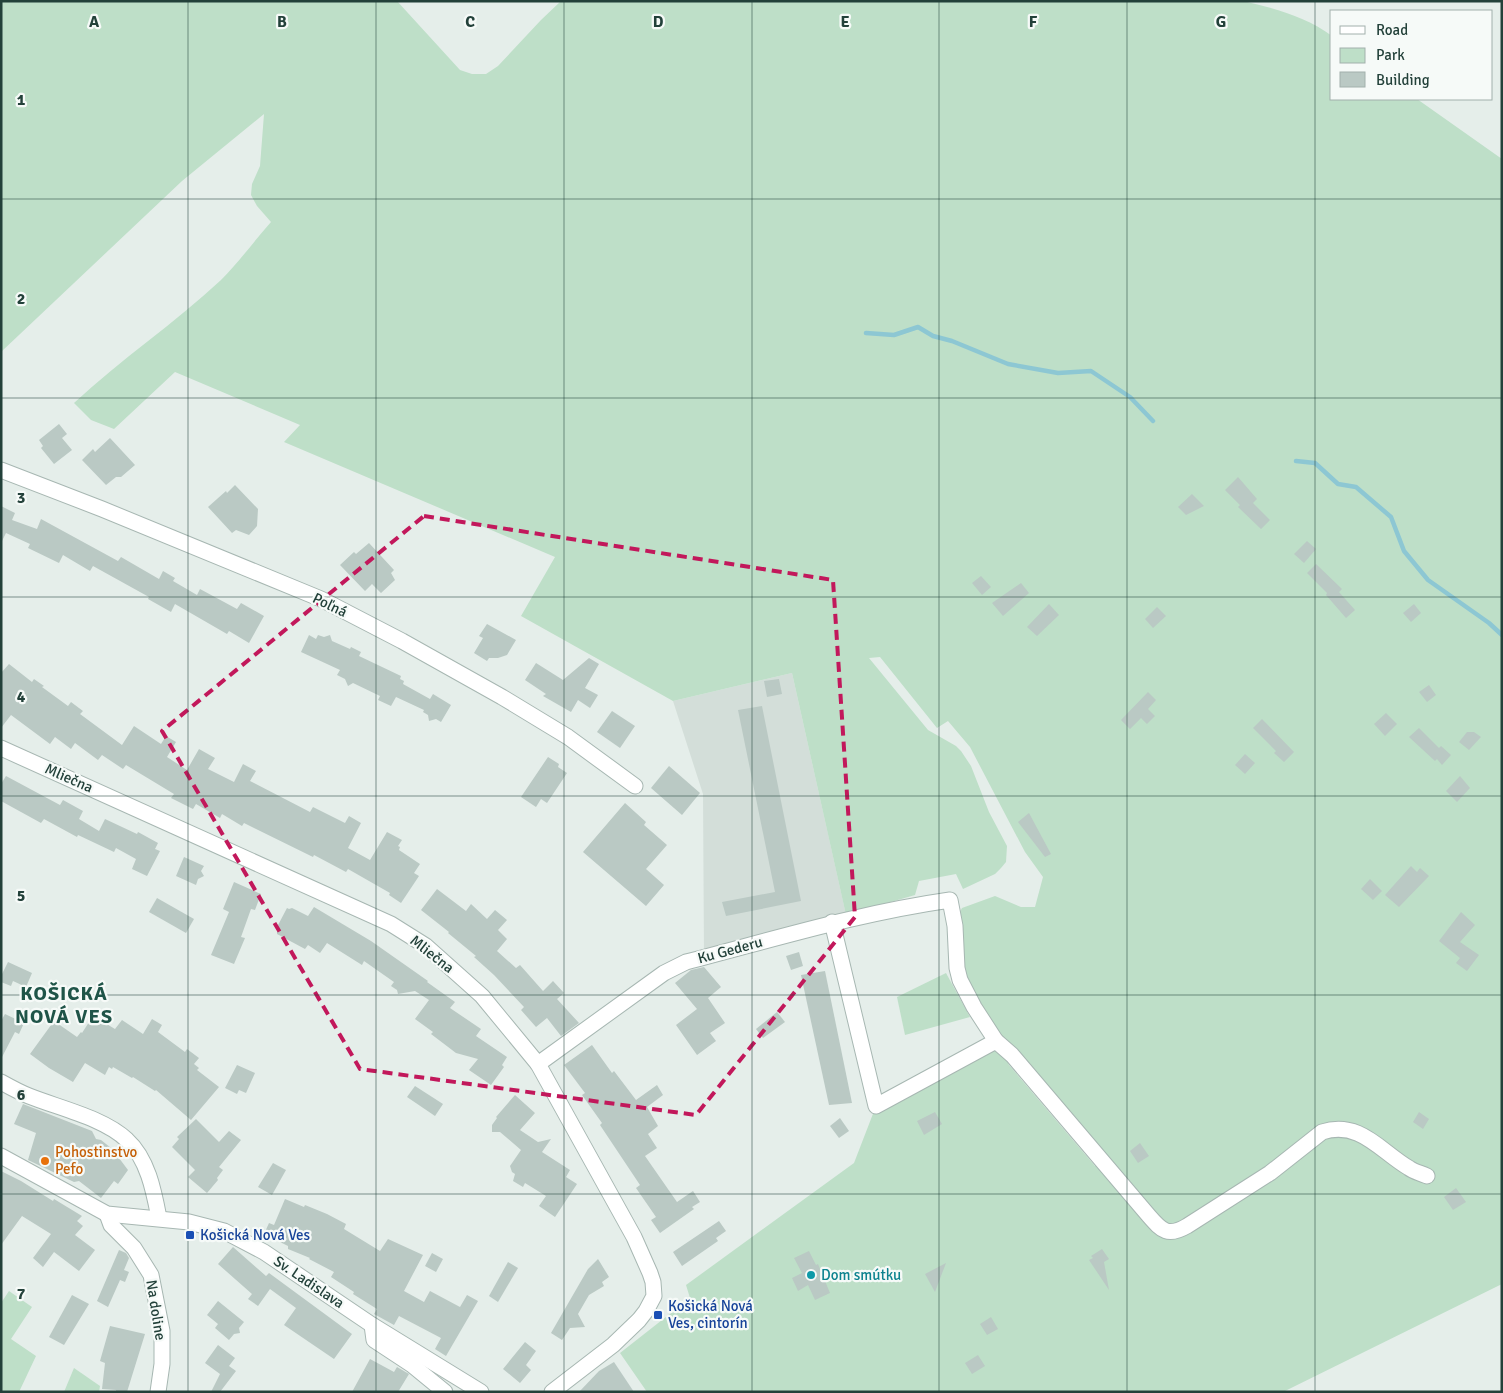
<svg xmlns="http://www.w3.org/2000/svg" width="1503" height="1393" viewBox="0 0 1503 1393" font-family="Signika,sans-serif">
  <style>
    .built { fill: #d3ded9 }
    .green { fill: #bedfc8 }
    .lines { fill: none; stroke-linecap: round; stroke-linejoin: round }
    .stream { stroke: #8dc7d3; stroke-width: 4.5 }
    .building { fill: #bac9c4 }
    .street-casing { stroke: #a7b7b2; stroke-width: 17 }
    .street { stroke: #fff; stroke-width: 15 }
    .marked { fill: none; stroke: #c2185b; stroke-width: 4; stroke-dasharray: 10 6; stroke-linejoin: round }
    .grid { fill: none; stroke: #23413a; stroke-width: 1; stroke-opacity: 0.55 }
    .food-dot { fill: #e8710a; stroke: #f6faf8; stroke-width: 2 }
    .transit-dot { fill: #1a4fb4; stroke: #f6faf8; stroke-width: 2 }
    .culture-dot { fill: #0f9aa8; stroke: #f6faf8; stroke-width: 2 }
    .labels { text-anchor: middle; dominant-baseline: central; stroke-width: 4.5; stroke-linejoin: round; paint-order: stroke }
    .street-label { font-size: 15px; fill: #23413a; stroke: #f6faf8 }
    .food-label { font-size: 15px; fill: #c56008; stroke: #f6faf8; text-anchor: start }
    .transit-label { font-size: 15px; fill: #164399; stroke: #f6faf8; text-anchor: start }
    .culture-label { font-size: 15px; fill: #0d838f; stroke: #f6faf8; text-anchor: start }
    .district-label { font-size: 20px; font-weight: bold; letter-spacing: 1px; fill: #1f5448; stroke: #f6faf8 }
    .grid-label { font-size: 16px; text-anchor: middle; font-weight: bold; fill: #23413a; stroke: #f6faf8; stroke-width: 4.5; stroke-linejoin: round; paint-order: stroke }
  </style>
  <rect width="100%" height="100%" fill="#e5eeea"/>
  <polygon class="built" points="792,673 847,919 704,957 703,794 673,701"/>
  <g class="green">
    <path d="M1,1H397L460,70L472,74H486L498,66L541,20L561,1H1243C1274,8 1307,17 1332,36V99H1417L1502,159V1284L1283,1392H647L620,1353L690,1298L686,1285L854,1163L876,1106L996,1041L1009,1065L1095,1166L1106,1159L1004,1043L965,981L957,917L962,908L995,896L1021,907H1035L1043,877L1025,852L970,747L948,721L937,728L880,657L869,658L928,730L956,746L961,751L971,766L989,812L1007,846L1006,862L1001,868L995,874L963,889L956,874L919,881L915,895L846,915L792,673L673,701L521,616L555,557L284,442L300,425L175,372L114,429L91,420L74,403C121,359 174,324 221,280C239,262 254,241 271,222L257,206L251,195L252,184L260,166L264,114L182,181L1,352Z"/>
    <polygon points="946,973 970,1017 905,1035 897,997"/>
    <polygon points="9,1291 32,1307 11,1339 36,1356 19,1392 1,1392 1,1303"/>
    <polygon points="74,1368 100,1386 99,1392 64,1392"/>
  </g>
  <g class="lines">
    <g class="stream">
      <polyline points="866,333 894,335 918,327 933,336 952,341 1008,364 1058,373 1091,371 1130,397 1153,421"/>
      <polyline points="1296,461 1315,463 1338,484 1356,487 1391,517 1404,551 1428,580 1489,623 1502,635"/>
    </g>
  </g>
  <g class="building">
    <polygon points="59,424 67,434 62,438 72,450 54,464 41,448 43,446 39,440"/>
    <polygon points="110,438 135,465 121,477 116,477 106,485 82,460 93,449 95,452"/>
    <polygon points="1238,477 1257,499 1253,503 1270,520 1261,529 1238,507 1240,505 1225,490"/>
    <polygon points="235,485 258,509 257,526 249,535 236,530 232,533 208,507 226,491 227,493"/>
    <polygon points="1192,494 1204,506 1186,515 1178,507"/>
    <polygon points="1,506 15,513 12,520 37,529 41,519 118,561 121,557 159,579 163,571 175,578 173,581 197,595 200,589 237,609 241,603 264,616 249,643 229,631 227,634 175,604 171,612 148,599 149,597 93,566 90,571 63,555 59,563 28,548 30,544 6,533 1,543"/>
    <polygon points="1307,541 1316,549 1304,563 1294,554"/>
    <polygon points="369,543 394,570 391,573 395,580 381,593 372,584 365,591 340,565 354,552 356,554"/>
    <polygon points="1316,564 1342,589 1339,592 1355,610 1346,618 1326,595 1327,593 1307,573"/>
    <polygon points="981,576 991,587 982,595 972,583"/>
    <polygon points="1021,583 1029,593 1003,616 992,603"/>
    <polygon points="1049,604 1059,615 1037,636 1027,627"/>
    <polygon points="1414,604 1421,613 1411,622 1403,613"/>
    <polygon points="1157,607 1166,616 1153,628 1145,619"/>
    <polygon points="487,624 516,640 507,655 498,658 489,658 487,661 474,653 483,638 479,636"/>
    <polygon points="309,635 316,639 318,635 324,637 330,635 332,641 350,649 351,647 361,652 359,656 401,676 400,679 404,681 403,684 430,699 433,694 451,705 441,722 436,719 429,721 428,715 423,712 424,710 396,697 391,706 378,700 380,696 353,683 348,686 345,679 337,675 340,670 301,652"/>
    <polygon points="589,658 599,664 585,688 598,695 590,708 578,700 571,712 543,696 546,694 525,680 536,663 563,680"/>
    <polygon points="9,664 32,682 34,679 44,686 42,687 68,706 71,702 83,711 80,714 122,745 134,726 161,744 166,736 176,742 167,757 187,770 199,749 215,758 208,769 234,782 243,764 256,771 250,781 310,812 313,807 345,823 349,816 361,823 348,848 370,860 387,832 402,840 398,846 400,847 399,850 420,864 414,873 419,876 401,903 389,895 390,893 348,869 346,872 314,855 313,857 244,823 242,826 222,814 220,818 196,804 193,809 171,798 174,794 126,765 123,769 102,755 98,760 75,743 71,749 55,737 50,744 11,715 1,728 1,673"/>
    <polygon points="779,679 782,694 767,697 764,681"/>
    <polygon points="1429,685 1436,695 1427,702 1419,692"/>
    <polygon points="1148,692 1156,700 1148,709 1155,716 1147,724 1141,718 1130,729 1121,720"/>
    <polygon points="762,706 801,901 726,916 722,902 775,892 738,710"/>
    <polygon points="612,711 635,726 620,748 597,732"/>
    <polygon points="1386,713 1397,724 1385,736 1374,724"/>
    <polygon points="1262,719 1294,752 1284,762 1274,753 1276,751 1253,728"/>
    <polygon points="1419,728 1439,748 1441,746 1451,755 1442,765 1437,759 1435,761 1409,737"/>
    <polygon points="1467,732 1474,732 1481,737 1469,750 1459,742"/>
    <polygon points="1245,754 1255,763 1245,774 1235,765"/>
    <polygon points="548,757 559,764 558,767 567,773 547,803 541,799 536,807 521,797"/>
    <polygon points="669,766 700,793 682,815 651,788"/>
    <polygon points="6,776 60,805 63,800 83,811 79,819 99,831 105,819 137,834 138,832 158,843 155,849 160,851 147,876 132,869 136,859 116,848 114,852 78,835 77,837 44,819 41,823 1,801 1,784"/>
    <polygon points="1460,776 1470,788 1457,802 1446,791"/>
    <polygon points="625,803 646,822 644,825 667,845 646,869 664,885 646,906 583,852"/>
    <polygon points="1029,813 1051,854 1045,857 1018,822"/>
    <polygon points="184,857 204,866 201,871 204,876 198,879 196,885 176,876"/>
    <polygon points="1411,866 1417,872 1420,868 1429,876 1399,907 1385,895"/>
    <polygon points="1370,879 1382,891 1373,900 1361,889"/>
    <polygon points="234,882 261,894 255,910 251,909 241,937 245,938 234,964 211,955 229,912 223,909"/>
    <polygon points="437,889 466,911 471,904 487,919 495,910 507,920 498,930 507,939 497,951 516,968 520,965 543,991 553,981 564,993 557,999 579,1023 561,1036 547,1018 536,1027 521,1010 524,1007 494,975 474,957 476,956 448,933 449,932 421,910"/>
    <polygon points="157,898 194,919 186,933 149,912"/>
    <polygon points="314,907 371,941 428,981 427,982 455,1002 450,1008 481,1029 476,1036 507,1057 502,1065 504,1067 491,1085 469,1070 478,1059 456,1053 431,1034 433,1032 415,1019 429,1000 415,991 398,994 397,990 391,986 394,982 364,961 362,965 327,943 320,953 308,945 305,949 277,934 277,927 287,908 289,909 292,908 308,916"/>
    <polygon points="1461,912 1475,925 1460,942 1479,955 1467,971 1456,963 1460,958 1439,941"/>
    <polygon points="799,952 803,966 791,970 786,956"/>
    <polygon points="8,962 32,973 26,987 13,981 11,986 1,982 1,976"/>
    <polygon points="704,967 721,987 708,998 725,1023 710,1033 716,1041 697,1055 676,1025 697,1009 675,983 691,970"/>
    <polygon points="825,971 852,1103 829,1105 801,975"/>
    <polygon points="777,1012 785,1022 763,1038 756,1029"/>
    <polygon points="5,1014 24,1023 19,1034 15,1032 1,1059 1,1021"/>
    <polygon points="93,1016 115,1029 122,1020 143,1034 152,1019 162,1025 158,1032 185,1052 187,1049 199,1058 194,1064 199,1068 197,1070 219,1087 191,1120 156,1090 155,1091 133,1077 132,1078 113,1067 112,1069 109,1067 105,1075 85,1063 73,1082 49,1068 30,1054 54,1021 77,1037 81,1032 82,1033"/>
    <polygon points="592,1045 612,1073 614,1071 636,1100 657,1085 663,1095 647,1107 658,1126 648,1134 657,1148 645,1156 677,1202 693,1191 700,1202 692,1207 694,1209 660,1233 651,1220 656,1217 636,1188 640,1185 600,1125 602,1123 582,1095 585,1093 564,1065"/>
    <polygon points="237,1065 255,1073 246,1093 239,1090 237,1094 225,1088"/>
    <polygon points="415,1086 443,1104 435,1116 407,1097"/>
    <polygon points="515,1095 535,1113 520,1130 538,1142 551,1139 542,1152 570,1170 566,1177 577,1184 555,1217 539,1206 546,1196 525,1183 523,1187 513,1181 515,1174 512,1172 510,1166 521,1150 500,1132 492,1132 492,1125 497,1118 496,1117"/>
    <polygon points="23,1104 92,1131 96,1139 101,1140 121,1156 119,1158 128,1170 118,1184 114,1181 101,1198 79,1181 74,1182 28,1160 36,1133 14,1124"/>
    <polygon points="935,1112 942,1124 924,1135 917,1121"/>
    <polygon points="1419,1112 1429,1119 1423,1129 1413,1122"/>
    <polygon points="840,1118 849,1131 839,1138 830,1126"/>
    <polygon points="196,1119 219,1142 229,1131 241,1140 219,1167 223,1170 217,1178 218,1180 207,1193 188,1177 195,1170 172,1147 179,1139 177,1137"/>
    <polygon points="1140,1143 1149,1156 1138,1163 1130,1151"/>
    <polygon points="273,1163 286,1170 272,1195 258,1187"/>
    <polygon points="1,1171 21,1181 53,1201 54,1199 82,1216 77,1221 83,1226 75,1235 95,1250 79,1271 54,1252 43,1267 33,1258 51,1234 22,1216 1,1245"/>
    <polygon points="1456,1188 1466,1202 1453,1210 1444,1197"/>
    <polygon points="285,1199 304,1207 305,1205 327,1214 346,1224 344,1229 380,1251 388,1239 423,1255 404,1291 424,1302 430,1291 460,1307 467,1295 478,1301 446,1356 435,1349 441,1338 399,1316 394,1325 374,1314 377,1309 353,1294 354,1292 331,1277 334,1272 309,1259 310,1258 288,1249 288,1246 264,1234 269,1223 274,1225"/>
    <polygon points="719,1221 726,1231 716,1238 718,1241 682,1266 673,1252"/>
    <polygon points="233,1247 266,1276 269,1273 352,1334 334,1359 284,1325 296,1308 270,1289 258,1306 248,1299 252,1294 218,1264"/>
    <polygon points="1102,1249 1109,1259 1104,1262 1109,1290 1089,1260 1093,1258 1091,1256"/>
    <polygon points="119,1250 126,1253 129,1258 124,1270 129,1272 125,1282 120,1280 108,1307 97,1301"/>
    <polygon points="809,1251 816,1265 818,1264 830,1293 815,1300 808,1285 798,1291 792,1278 802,1273 794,1258"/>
    <polygon points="432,1253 443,1259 436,1272 425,1266"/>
    <polygon points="598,1259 609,1277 602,1282 604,1286 589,1295 578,1314 585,1327 570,1328 562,1340 551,1333 588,1269"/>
    <polygon points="508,1262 518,1268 498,1302 489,1296"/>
    <polygon points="946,1263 935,1292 925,1274"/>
    <polygon points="72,1295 89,1304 64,1345 49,1337"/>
    <polygon points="218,1301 244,1322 239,1328 240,1333 234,1334 229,1340 215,1328 218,1324 207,1315"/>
    <polygon points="991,1317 998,1329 987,1335 980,1324"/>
    <polygon points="110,1326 145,1334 127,1392 116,1392 116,1390 102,1389 105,1363 100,1361"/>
    <polygon points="525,1342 536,1351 526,1365 531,1370 520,1383 503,1369"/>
    <polygon points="218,1345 235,1358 229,1366 236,1371 220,1392 211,1392 220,1374 205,1363"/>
    <polygon points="978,1355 985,1366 972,1374 965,1363"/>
    <polygon points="370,1359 394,1372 397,1367 409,1374 398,1392 352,1392"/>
    <polygon points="614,1362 634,1392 579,1392 599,1371"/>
  </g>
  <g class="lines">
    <defs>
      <g id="street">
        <polyline points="1,470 102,509 321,599 402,641 502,697 568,737 635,786"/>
        <polyline points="1,748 391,924 426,946 482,996 538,1064 634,1237 650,1273 653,1282 654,1296 646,1311 639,1320 613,1345 552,1392"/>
        <path d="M832,922L876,1106L996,1041L1012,1055L1149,1216C1162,1231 1168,1237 1187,1226L1270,1173L1322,1132C1360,1120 1380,1151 1409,1168C1414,1172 1421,1173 1427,1176"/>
        <path d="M538,1064L664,973L686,962C775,939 859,913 950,900L955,926L957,968L960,980L974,1007L996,1041"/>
        <path d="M1,1082C10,1087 19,1092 29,1096C59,1108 104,1118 127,1140C148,1159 154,1192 159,1218"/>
        <polyline points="1,1156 107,1214 189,1222 224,1231 264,1252 372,1325 481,1392"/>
        <polyline points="107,1214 111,1225 134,1248 151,1275 162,1331 162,1364 158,1392"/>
        <polyline points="372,1325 374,1340 412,1365 445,1392"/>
      </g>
    </defs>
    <use href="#street" class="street-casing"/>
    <use href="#street" class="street"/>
  </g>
  <path class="marked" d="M424,516L833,580L855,917L696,1115L360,1069L162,731Z"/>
  <path class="grid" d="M188,1V1392M376,1V1392M564,1V1392M752,1V1392M939,1V1392M1127,1V1392M1315,1V1392M1,199H1502M1,398H1502M1,597H1502M1,796H1502M1,995H1502M1,1194H1502"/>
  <circle class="food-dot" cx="45" cy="1161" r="5"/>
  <g class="transit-dot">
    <rect x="185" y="1230" width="10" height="10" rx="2.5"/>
    <rect x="653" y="1310" width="10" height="10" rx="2.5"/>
  </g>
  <circle class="culture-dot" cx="811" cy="1275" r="5"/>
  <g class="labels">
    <g class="street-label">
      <text transform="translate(330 605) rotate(26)">Poľná</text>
      <text transform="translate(69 778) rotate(24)">Mliečna</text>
      <text transform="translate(730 950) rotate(-15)">Ku Gederu</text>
      <text transform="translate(432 954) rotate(38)">Mliečna</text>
      <text transform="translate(309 1282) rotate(34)">Sv. Ladislava</text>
      <text transform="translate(156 1310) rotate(81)">Na doline</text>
    </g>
    <g class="food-label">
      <text x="55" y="1152">Pohostinstvo<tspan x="55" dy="17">Pefo</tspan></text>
    </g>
    <g class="transit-label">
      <text x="200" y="1235">Košická Nová Ves</text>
      <text x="668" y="1306">Košická Nová<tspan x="668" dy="17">Ves, cintorín</tspan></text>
    </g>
    <g class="culture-label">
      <text x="821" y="1275">Dom smútku</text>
    </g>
    <g class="district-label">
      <text x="64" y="993">KOŠICKÁ<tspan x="64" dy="23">NOVÁ VES</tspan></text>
    </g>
  </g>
  <g class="grid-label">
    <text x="94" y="27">A</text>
    <text x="282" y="27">B</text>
    <text x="470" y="27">C</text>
    <text x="658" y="27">D</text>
    <text x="845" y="27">E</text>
    <text x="1033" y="27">F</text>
    <text x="1221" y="27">G</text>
    <text x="21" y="105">1</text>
    <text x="21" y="304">2</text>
    <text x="21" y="503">3</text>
    <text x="21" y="702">4</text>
    <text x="21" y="901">5</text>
    <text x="21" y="1100">6</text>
    <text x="21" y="1299">7</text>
  </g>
  <rect width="1503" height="1393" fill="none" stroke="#23413a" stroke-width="5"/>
  <rect x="1330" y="10" width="162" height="90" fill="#f6faf8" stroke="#a2b0ac"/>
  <rect x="1340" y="26" width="25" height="8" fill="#ffffff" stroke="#a2b0ac"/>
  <text x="1376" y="35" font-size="15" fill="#23413a">Road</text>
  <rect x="1340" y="48" width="25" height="15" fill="#bedfc8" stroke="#a2b0ac"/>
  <text x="1376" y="60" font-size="15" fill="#23413a">Park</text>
  <rect x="1340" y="72" width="25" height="15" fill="#bac9c4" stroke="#a2b0ac"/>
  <text x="1376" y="85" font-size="15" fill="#23413a">Building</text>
</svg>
